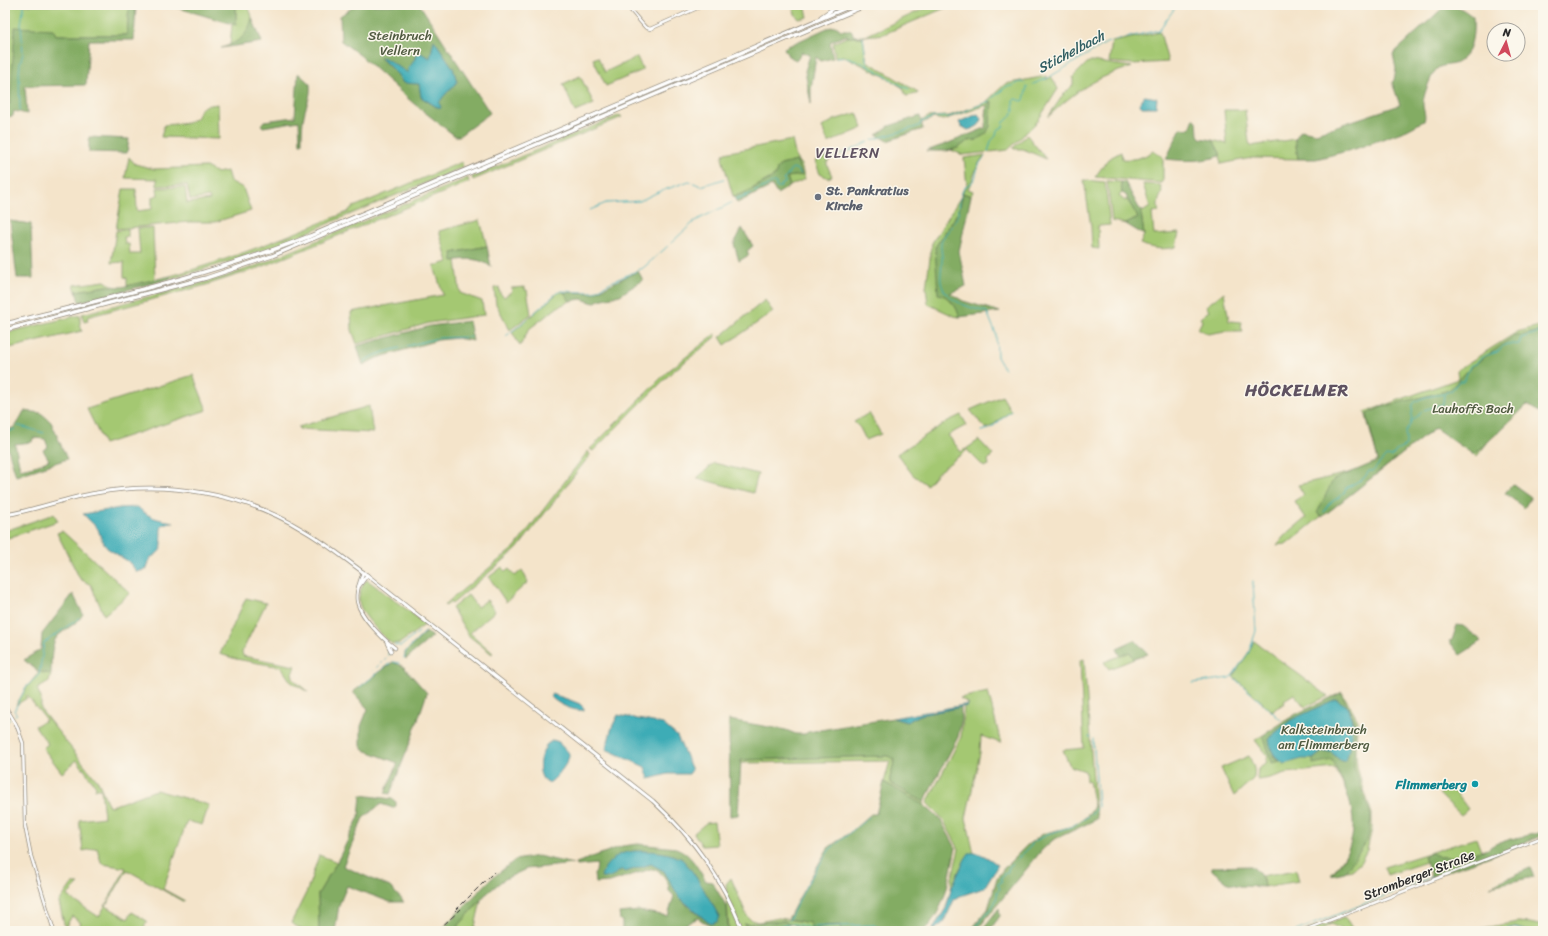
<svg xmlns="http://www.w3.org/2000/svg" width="1548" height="936" viewBox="0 0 1548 936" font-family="Sriracha,sans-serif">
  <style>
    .green { fill: #a4c872; stroke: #687a4e }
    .forest { fill: #83ac64; stroke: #576c48; fill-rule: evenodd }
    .water { fill: #3cacb6; stroke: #346c70 }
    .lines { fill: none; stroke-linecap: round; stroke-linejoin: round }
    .stream { stroke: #3cacb6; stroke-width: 1 }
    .secondary-casing { stroke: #90887a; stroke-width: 4 }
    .primary-casing { stroke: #90887a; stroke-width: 4.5 }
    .highway-casing { stroke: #90887a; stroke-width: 5 }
    .secondary { stroke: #fff; stroke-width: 2.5 }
    .primary { stroke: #fff; stroke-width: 3 }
    .highway { stroke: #fff; stroke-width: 3.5 }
    .rail { stroke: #2b2b2b; stroke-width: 1; stroke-dasharray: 6 3; stroke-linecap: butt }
    .worship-dot { fill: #6b7280; stroke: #fbf7ec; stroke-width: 1.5 }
    .culture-dot { fill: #0f9aa8; stroke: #fbf7ec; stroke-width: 1.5 }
    .labels { text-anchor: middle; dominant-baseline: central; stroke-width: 3; stroke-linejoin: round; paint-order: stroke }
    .park-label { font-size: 13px; fill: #4f5a40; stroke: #fbf7ec }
    .worship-label { font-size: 13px; font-weight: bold; fill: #5b616d; stroke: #fbf7ec; text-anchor: start }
    .culture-label { font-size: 13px; font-weight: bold; fill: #0d838f; stroke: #fbf7ec; text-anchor: end }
    .street-label { font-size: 13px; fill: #2b2b2b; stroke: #fbf7ec }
    .water-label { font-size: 14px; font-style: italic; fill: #325f63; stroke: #fbf7ec }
    .quarter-label { font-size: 15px; letter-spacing: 1px; fill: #5f5261; stroke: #fbf7ec }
    .district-label { font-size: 17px; font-weight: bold; letter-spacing: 1px; fill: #5f5261; stroke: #fbf7ec }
  </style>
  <rect width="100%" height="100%" fill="#fbf7ec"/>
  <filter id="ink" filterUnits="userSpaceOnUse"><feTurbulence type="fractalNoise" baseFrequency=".025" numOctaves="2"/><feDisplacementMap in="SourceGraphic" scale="8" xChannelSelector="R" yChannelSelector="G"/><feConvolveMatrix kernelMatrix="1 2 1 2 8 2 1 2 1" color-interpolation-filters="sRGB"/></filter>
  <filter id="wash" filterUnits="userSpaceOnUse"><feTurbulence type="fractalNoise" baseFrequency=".012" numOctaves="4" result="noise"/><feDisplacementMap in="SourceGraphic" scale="16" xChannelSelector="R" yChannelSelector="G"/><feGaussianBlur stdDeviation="0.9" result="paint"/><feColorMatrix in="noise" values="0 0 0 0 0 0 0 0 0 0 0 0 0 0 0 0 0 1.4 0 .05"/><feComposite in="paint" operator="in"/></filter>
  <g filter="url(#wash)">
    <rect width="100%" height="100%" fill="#f4e4ca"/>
    <g class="green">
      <polygon points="5,5 129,5 127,35 55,35 10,104 5,103"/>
      <path d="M236,5H247C249,9 252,14 252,18C253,31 241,40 230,45L232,24H236Z"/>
      <polygon points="792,5 805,5 808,17 799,19 795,14"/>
      <polygon points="932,5 952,5 884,34 865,36"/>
      <polygon points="1160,32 1168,62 1133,64 1109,62 1112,42"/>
      <polygon points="847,37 863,37 867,61 918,92 917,94 906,96 903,88 886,77 844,56 835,57 833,43"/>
      <polygon points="598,57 605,72 637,57 643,70 606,86 593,59"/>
      <path d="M1091,61L1132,67C1096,77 1075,91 1048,117L1063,95L1073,85V77L1087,63Z"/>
      <polygon points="580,76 594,104 575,112 563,84"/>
      <polygon points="1046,76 1047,80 1051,76 1058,89 1037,122 1008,150 963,155 951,150 958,148 967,141 977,140 987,130 990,126 991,101 987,105 943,120 934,118 922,123 921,121 928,117 949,116 985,103 1005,84"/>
      <path d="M218,104L219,139L161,137L164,125L188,123L197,117C201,104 206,106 218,104Z"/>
      <polygon points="1224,110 1245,110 1249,142 1251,146 1295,139 1298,159 1252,158 1221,164 1220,153 1213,140 1227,144"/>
      <polygon points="857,113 863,128 828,143 822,127 834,120"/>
      <polygon points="620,115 622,117 473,180 472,177"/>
      <polygon points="1027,135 1046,159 1023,149 1014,149 1013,148"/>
      <polygon points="792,140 796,158 801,165 805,179 790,186 787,177 802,175 797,161 781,165 777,168 776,175 741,195 733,196 722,158 724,153"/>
      <path d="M1153,151L1163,157V180L1161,183L1095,177L1108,159L1121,152L1122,159C1134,160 1143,158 1153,151Z"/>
      <path d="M985,155C975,167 975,175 968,189L973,191L971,196L963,193L943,294L958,309L959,317L954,316L928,304L926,288L932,243L963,193L962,192L967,186L964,158Z"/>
      <polygon points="829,156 830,160 827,162 827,165 832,176 828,178 820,174 815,161"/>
      <polygon points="129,157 135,164 154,169 206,167 217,173 227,171 230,181 243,188 251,211 215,222 189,222 116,229 123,189 136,189 137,211 152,209 152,197 158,195 157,188 185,187 187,203 210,200 209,197 190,200 187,185 157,186 157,179 125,178"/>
      <path d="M462,162L463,167L282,243L235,260L170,279V276C231,260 289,235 348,212L351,208Z"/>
      <polygon points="468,178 469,182 259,268 206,285 87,317 88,321 84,322 82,314 224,277 258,265"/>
      <polygon points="1084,180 1105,182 1110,225 1098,226 1099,249 1092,248 1091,227"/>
      <polygon points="1107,181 1121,182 1122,193 1119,196 1125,201 1126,199 1133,208 1138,218 1126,224 1112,221"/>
      <path d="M1143,184L1160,185C1165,193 1158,197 1158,205C1158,207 1158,210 1159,212L1152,213L1154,235L1179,233L1176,247C1163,250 1153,249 1140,244L1144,235L1141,213L1150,207Z"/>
      <polygon points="480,220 487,246 452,253 456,260 460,293 482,301 484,315 429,323 357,344 352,330 351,312 443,295 434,266 448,262 439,231"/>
      <polygon points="138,228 153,228 155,280 127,286 127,278 124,277 124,262 111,263 116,231 128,229 128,237 124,237 125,244 129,244 130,254 140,254"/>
      <polygon points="105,281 114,287 107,286 76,291 74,285"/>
      <polygon points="499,287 500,293 504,297 512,291 511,288 525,287 525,290 527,290 531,314 510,330 496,304 494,288"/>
      <polygon points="559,292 564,292 570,301 558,307 529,329 520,346 512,332"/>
      <polygon points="1224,292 1229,321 1242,322 1241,327 1243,331 1225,331 1208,334 1198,329 1202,321 1200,318 1209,311 1206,306"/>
      <polygon points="765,300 773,312 725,345 720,337"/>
      <polygon points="80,315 80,323 82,331 5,349 5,333"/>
      <polygon points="1543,325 1543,340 1505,420 1477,456 1439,423 1375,476 1372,475 1292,540 1287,544 1277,545 1284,536 1306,518 1294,501 1304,495 1298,485 1373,467 1378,461 1365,412 1458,379 1457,370 1517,332"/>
      <polygon points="715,334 716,337 672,372 593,451 590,449 667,372"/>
      <polygon points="193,375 207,410 104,444 87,409"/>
      <polygon points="1002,396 1011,411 989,428 985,428 970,410"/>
      <polygon points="369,406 373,433 299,429 298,427"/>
      <polygon points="869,413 881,434 866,440 860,428 854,422"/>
      <polygon points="961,415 967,425 948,435 961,452 965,449 966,451 938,472 927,485 913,475 897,454 948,421"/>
      <polygon points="979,440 993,455 988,460 989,465 984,467 966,449"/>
      <polygon points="588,451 590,455 517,549 452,604 450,602 446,606 444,605 515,547"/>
      <polygon points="714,463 758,474 753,493 697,478"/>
      <polygon points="54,514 58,521 5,539 5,531"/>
      <polygon points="62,531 130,593 104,615 91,585 80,579 57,533"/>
      <polygon points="502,567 505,572 509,569 515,576 522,570 528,582 506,602 489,577"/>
      <path d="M367,580L370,582L426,624L400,643L392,644C382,635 361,615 359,602C358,595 361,588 365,581Z"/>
      <polygon points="468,595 477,607 487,600 495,611 470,633 493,653 492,654 469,636 452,608"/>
      <polygon points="246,598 266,603 242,652 243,656 295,666 292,674 294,680 308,692 291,682 281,667 236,659 220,654"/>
      <polygon points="1254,641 1328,696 1305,707 1294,694 1284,700 1285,703 1275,709 1273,712 1233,676 1249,652"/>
      <polygon points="1130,652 1134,659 1109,669 1104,662"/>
      <polygon points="1084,659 1095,805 1094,807 1089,781 1086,781 1085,771 1070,766 1063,750 1084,748 1080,660"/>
      <polygon points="39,672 51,674 49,682 37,689 41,698 41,710 99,783 109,807 156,790 209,805 202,825 187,821 163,889 185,901 184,902 127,870 106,906 128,919 132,912 147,921 144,928 150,931 82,931 83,928 79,926 81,923 72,916 65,928 59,902 72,884 79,884 67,896 99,917 126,868 103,864 101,862 97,848 83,851 79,820 104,817 101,789 95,789 96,786 77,760 62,773 43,748 48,744 35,726 46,720 27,695 26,696 27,698 16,705 27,687"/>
      <path d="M988,692L1001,743L981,736L980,753L966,818L974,853C963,855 956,879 951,889L952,878L959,849L942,818L927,803L961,737L964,707L969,704L960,698Z"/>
      <path d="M1342,692L1357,719L1356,751L1357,768L1372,814V829L1367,850L1360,863L1352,870L1331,874C1336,868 1342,861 1346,854C1357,838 1355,811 1348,793C1344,785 1338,777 1335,768L1286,773L1270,778L1259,780L1257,779L1258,769L1267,763L1266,760L1268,757L1255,740L1263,735L1272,762L1291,718Z"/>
      <polygon points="887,756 895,758 890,778 890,783 924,802 925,806 884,782 890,761 741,763 741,760"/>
      <path d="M1249,756C1252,763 1257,771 1253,779L1234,796L1221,768Z"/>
      <polygon points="1451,786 1468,809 1461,815 1439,794"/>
      <polygon points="714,822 717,845 702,846 694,833 706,823"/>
      <path d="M1476,838L1481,851C1460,857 1446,858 1424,856L1426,862L1387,875L1384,867Z"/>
      <polygon points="319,855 337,862 318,894 319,931 304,931 291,923 307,891"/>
      <polygon points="1296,870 1299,881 1264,887 1263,879 1261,876"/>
      <polygon points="731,878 747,916 751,920 758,922 779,918 811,923 813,930 821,927 840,926 841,931 808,931 805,929 784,921 744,925 748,931 729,931 726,884"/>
      <polygon points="481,900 474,931 454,931"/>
      <path d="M1343,918L1347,920L1354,931H1344L1331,924L1319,931H1306C1318,926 1331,924 1343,918Z"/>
      <polygon points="1518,922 1530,923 1543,926 1543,931 1529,931 1513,927 1505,929 1504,931 1446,931 1449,929 1477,929"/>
    </g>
    <g class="forest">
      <polygon points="129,5 136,5 134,40 89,40 86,85 25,86 27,114 14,111 13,116 5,117 5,103 10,104 15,27 53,29 56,35 127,35"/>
      <polygon points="168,5 236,5 236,25"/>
      <path d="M356,5H420L490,113L459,136H455L413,103L361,56L341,41L340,16ZM434,40L453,68L457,82L443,97L436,107L421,97L419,84L403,83L398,75L380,58L408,73L414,64L415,56L430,58Z"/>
      <path d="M1446,5C1458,5 1464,10 1473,17C1474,32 1473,53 1458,62C1451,67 1440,63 1435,71C1430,78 1422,98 1423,106C1424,113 1426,115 1424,121L1407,130L1355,149L1316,159H1298L1295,139L1301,130L1316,133L1400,105L1392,82L1394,80L1396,69L1393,54Z"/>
      <path d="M252,18L262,42L221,48C239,42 247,37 252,18Z"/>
      <polygon points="836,26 841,30 851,30 854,36 865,36 863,37 847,37 847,35 830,42 833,58 821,61 816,57 811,89 811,104 805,71 810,55 802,52 796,60 788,56 784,48 827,28"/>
      <path d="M298,73L310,84C311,99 307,101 304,115C302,124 302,134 302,143H300L299,121L263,127L261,125L264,121L295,117Z"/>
      <polygon points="992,101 990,126 986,134 976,140 968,141 958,148 947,151 926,151 946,144 985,128 987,105"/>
      <polygon points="920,116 923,129 887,141 877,135 889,126"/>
      <path d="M1194,118L1197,121L1198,135L1200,138L1213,140L1220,153V156C1202,162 1184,161 1166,159L1181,128L1190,129Z"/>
      <polygon points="89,137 129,139 127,153 89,152"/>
      <path d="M797,161L802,175L787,177L790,186L777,194L772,186L737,203L734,196C748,193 763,183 776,175L777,168L781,165Z"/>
      <path d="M1121,182H1125L1139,208L1143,211L1141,213L1144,235L1126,224L1138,218C1134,210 1128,202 1126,195L1122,193Z"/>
      <path d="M963,193L971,196L959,251L966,286L950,293L963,301L1000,312L959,317C958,307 948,295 938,294L935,247L959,211Z"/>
      <polygon points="10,221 31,224 33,278 17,278"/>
      <polygon points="742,228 753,246 747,251 749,255 739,261 734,244"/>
      <path d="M487,246L491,267C481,258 466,258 453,261L452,253Z"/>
      <polygon points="638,271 643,280 620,295 599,300 594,303 581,299 570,301 564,292 593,293"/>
      <polygon points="170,276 170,279 79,302 76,291 107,286 122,287"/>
      <polygon points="469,321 473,341 457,338 438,340 377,358 363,365 357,346 430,326"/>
      <polygon points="1543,330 1543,414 1527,405 1474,455 1435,428 1322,517 1317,513 1333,480 1378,461 1367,414 1382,407 1449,390 1471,367 1512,337"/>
      <path d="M24,411L41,413L51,422L67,459L16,476L5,439V432L16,426ZM33,438L45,439L48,447L43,450L49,460L38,465L20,469L15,444L32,442Z"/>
      <polygon points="1513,484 1531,497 1524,508 1505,493"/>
      <path d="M73,594L83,614C77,625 65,628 57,637C51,643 51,665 51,674L39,672L24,660L41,649L42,634Z"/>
      <polygon points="1457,625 1463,626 1482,641 1460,655 1449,641 1452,640"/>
      <polygon points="426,632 432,637 406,659 405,656 405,652"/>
      <polygon points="1135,640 1148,654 1134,659 1130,652 1120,656 1117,648"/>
      <polygon points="393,662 404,667 427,693 411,740 390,794 385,793 398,763 364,750 361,746 361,726 368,709 353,692"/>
      <path d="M1341,693L1354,719L1355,727L1354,767L1371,816L1369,833L1367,841L1345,872L1331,875C1367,837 1353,801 1332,760L1313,764V759L1322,752H1331L1341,761H1346L1291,720L1269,738L1274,757L1280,761L1272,763L1263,735L1296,714Z"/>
      <polygon points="961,707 961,723 958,737 924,802 890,783 890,778 895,759 887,756 741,760 738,815 730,816 729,720 786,730 796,734 805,734 808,732 893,718 907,722 920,715"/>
      <path d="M884,782L925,806L940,819L956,848C949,876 946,911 923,931H841L840,925L824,926L814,930L811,929L810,923L788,919L799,898L828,848L852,831L871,814H876Z"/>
      <polygon points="361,795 392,799 396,802 396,806 393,808 381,804 363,818 343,866 390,887 404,902 390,902 347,886 339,905 335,931 319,931 318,894 337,862 359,817"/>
      <polygon points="1095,805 1097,819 1053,840 1042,850 976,931 970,931 988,909 997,878 1004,868 1027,845 1043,834 1073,826 1086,817"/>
      <path d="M1543,832V835C1506,851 1469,864 1431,877L1424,856L1432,853L1440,857L1462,856L1488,849L1496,844L1511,839Z"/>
      <path d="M638,844L676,848C691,853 698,869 706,881L712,882L727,907L728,931H716L698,918L684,925L682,931H622V921L620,920L619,913L639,911L668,916L674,896L669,891C670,882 661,869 651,869L609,882L595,883L594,874L596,872L597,864L577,866L576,863L622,846ZM634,851L681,858L695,876L719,916L710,924C700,915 686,907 679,896C668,881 670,871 651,864L625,872L622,869L619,871Z"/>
      <polygon points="538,856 573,864 526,869 503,880 485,895 454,931 440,931 491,879 515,860"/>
      <path d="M1251,866C1259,872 1263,877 1264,887L1239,886L1228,883L1212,870V867Z"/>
      <polygon points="1530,868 1534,877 1490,886"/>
      <polygon points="999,908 1000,916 989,931 981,931"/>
      <polygon points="784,921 791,924 770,931 748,931 744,924"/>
    </g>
    <g class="water">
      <path d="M434,40L453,68L457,82L443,97L439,103L441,107L440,109L421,97L419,84L403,83L398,75L380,57L385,58L408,73V68C414,63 414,58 419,52L430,58Z"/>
      <polygon points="1145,96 1157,98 1156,107 1142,107 1140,105 1141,99"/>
      <path d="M978,114C986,123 976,128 968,130L961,126L959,122L961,121Z"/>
      <path d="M138,507C148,518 160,520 174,522L162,525C157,540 171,547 150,558L147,569L137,572L129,562L107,548L101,538L98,529L83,514L120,508Z"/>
      <path d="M552,694L570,700L580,704L584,708V710C574,712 557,704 550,696Z"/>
      <path d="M1336,699L1347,706L1353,723L1349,750L1346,761H1341L1331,752H1322L1313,759H1302L1284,764C1273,755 1271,752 1269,738L1291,720Z"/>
      <polygon points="969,704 967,706 920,715 907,722 893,718"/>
      <polygon points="618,715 663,724 677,736 692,770 689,774 668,774 649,779 645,767 606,749 612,727"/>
      <path d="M553,740L559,742C561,748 568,749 569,754C571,760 554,782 548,783C538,779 538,762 542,754C544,750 545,749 546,745Z"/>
      <path d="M634,851C650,851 665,851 680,858C690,863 712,904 719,916L717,922L710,924L679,897L664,871L651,864L625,872L622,869C616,874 609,879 601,878C601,869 613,857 621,854C625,852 630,852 634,851Z"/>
      <path d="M969,853C980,851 990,859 998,865L984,888L960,896L954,900L944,922L933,931L934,927L946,908L951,889L965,859Z"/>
    </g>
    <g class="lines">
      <g class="stream">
        <polyline points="863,37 867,66"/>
        <path d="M836,57C858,53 888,81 909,89"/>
        <polyline points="1033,84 1046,79 1108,42 1159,30 1177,5"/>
        <polyline points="20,110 19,75 20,63 23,54 21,24 24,5"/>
        <polyline points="872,140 916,127 920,125 921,122 934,117 949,117 963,112 989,101 1007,86 1012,86 1020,82 1025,83"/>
        <polyline points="988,152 991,141 996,136 997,130 1003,127 1004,122 1007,120 1014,111 1013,101 1015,99 1023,101 1024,100 1027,87"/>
        <polyline points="833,157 852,150 868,142"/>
        <path d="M985,157C977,164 978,169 975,178C973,184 966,184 963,190C959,198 960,209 957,217C954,225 946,232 942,240C939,248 943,253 942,261C942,268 940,274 941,282C944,301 971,308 987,312L996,334L997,357L1004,369"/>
        <polyline points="787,176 790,170 793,168 798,170 801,174"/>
        <polyline points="735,199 747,195"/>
        <polyline points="736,201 774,182 776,183 776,187 781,187 782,184 785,183 785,181 783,180 786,177"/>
        <polyline points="590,210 606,203 640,201 656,193 689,181 701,186 724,179"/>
        <polyline points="671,243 695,221 731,203"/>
        <polyline points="533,314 559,291 594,292 609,283 643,268 668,246"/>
        <polyline points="506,336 530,317"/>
        <polyline points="364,362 369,358 384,352 438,338 471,337"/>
        <polyline points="1411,422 1424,410 1443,404 1444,395"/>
        <polyline points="18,426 20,426 44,433"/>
        <polyline points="981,431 990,429 1011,411"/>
        <polyline points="5,433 15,429"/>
        <path d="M1324,512C1329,497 1344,500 1346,488L1364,478L1369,471H1373L1386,456L1392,457L1396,451L1406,446V437L1405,433L1411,423L1413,404C1421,396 1433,396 1444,394L1447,392L1452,390L1459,381H1464L1470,366L1471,365L1476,364C1480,355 1489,355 1497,352C1501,350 1502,345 1507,344C1511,343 1515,345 1519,344L1521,338L1543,331"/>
        <polyline points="395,645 401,646 419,632"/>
        <polyline points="388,655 389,650"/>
        <polyline points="404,658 406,651 425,632"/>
        <polyline points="393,662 399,663"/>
        <polyline points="374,670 386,658"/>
        <polyline points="1233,677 1281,720"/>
        <polyline points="1193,683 1229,678 1232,676 1249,652 1256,631 1253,581"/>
        <polyline points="360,687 390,663"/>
        <polyline points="15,715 17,714 14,711 26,687 39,675 44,643 79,618"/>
        <polyline points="5,723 10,719"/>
        <polyline points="1089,737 1090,737"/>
        <polyline points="1093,739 1093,747"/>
        <polyline points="1094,749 1098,807"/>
        <polyline points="789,920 807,884 830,849 869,817"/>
        <polyline points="810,927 874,925 889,931"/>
        <path d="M766,931C785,924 787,921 807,927"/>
        <path d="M975,931C979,916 999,908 997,891L1000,889L998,884L1002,881L1000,878L1003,877L1004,873H1007L1009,867L1031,846L1033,842L1051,833L1072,826L1087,817L1096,809"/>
        <polyline points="1296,931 1432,877"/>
        <polyline points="1310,931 1312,930"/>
        <polyline points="1499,931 1513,928 1527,931"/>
      </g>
    </g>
  </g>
  <g filter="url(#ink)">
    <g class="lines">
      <defs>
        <g id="secondary">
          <polyline points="626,5 645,27 650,29 704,5"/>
          <polyline points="5,706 16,724 23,743 25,826 31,856 54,931"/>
          <polyline points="1302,931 1543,837"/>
        </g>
        <g id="primary">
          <path d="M5,515C36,510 65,498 96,493C166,480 243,493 303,530C326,543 346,560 367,575L653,801C696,841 721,877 743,931"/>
          <path d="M363,572C361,581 356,589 357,599C358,615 383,639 395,648"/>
          <polyline points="359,586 367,575"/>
          <polyline points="387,643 391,651"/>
        </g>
        <g id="highway">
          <polyline points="821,17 834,8"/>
          <path d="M5,324C108,298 211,275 310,236L853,5"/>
          <polyline points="5,330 206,278 272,256 867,5"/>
        </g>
      </defs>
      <use href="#secondary" class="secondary-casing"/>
      <use href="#primary" class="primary-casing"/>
      <use href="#highway" class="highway-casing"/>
      <use href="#secondary" class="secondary"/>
      <use href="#primary" class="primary"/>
      <use href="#highway" class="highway"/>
      <g class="rail">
        <polyline points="455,911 494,872"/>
        <polyline points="437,931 461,909"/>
      </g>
    </g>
  </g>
  <circle class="worship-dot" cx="818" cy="197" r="4"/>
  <circle class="culture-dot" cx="1475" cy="784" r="4"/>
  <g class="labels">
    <g class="park-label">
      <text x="400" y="35">Steinbruch<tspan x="400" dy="15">Vellern</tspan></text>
      <text x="1473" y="408">Lauhoffs Bach</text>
      <text x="1324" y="729">Kalksteinbruch<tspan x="1324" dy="15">am Flimmerberg</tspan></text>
    </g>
    <g class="worship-label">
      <text x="826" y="190">St. Pankratius<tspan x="826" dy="15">Kirche</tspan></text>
    </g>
    <g class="culture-label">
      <text x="1467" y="784">Flimmerberg</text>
    </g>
    <g class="street-label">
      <text transform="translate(1419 875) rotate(-21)">Stromberger Straße</text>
    </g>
    <g class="water-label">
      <text transform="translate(1071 52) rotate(-28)">Stichelbach</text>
    </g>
    <g class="quarter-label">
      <text x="848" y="153">VELLERN</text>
    </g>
    <g class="district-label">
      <text x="1297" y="390">HÖCKELMER</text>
    </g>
  </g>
  <rect width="1548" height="936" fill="none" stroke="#fbf7ec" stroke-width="20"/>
  <g transform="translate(1506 42) rotate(6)"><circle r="19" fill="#fbf7ec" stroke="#a8a59f"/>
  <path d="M0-3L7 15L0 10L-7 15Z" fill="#d1495b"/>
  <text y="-6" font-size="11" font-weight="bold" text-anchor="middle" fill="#2b2b2b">N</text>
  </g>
</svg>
